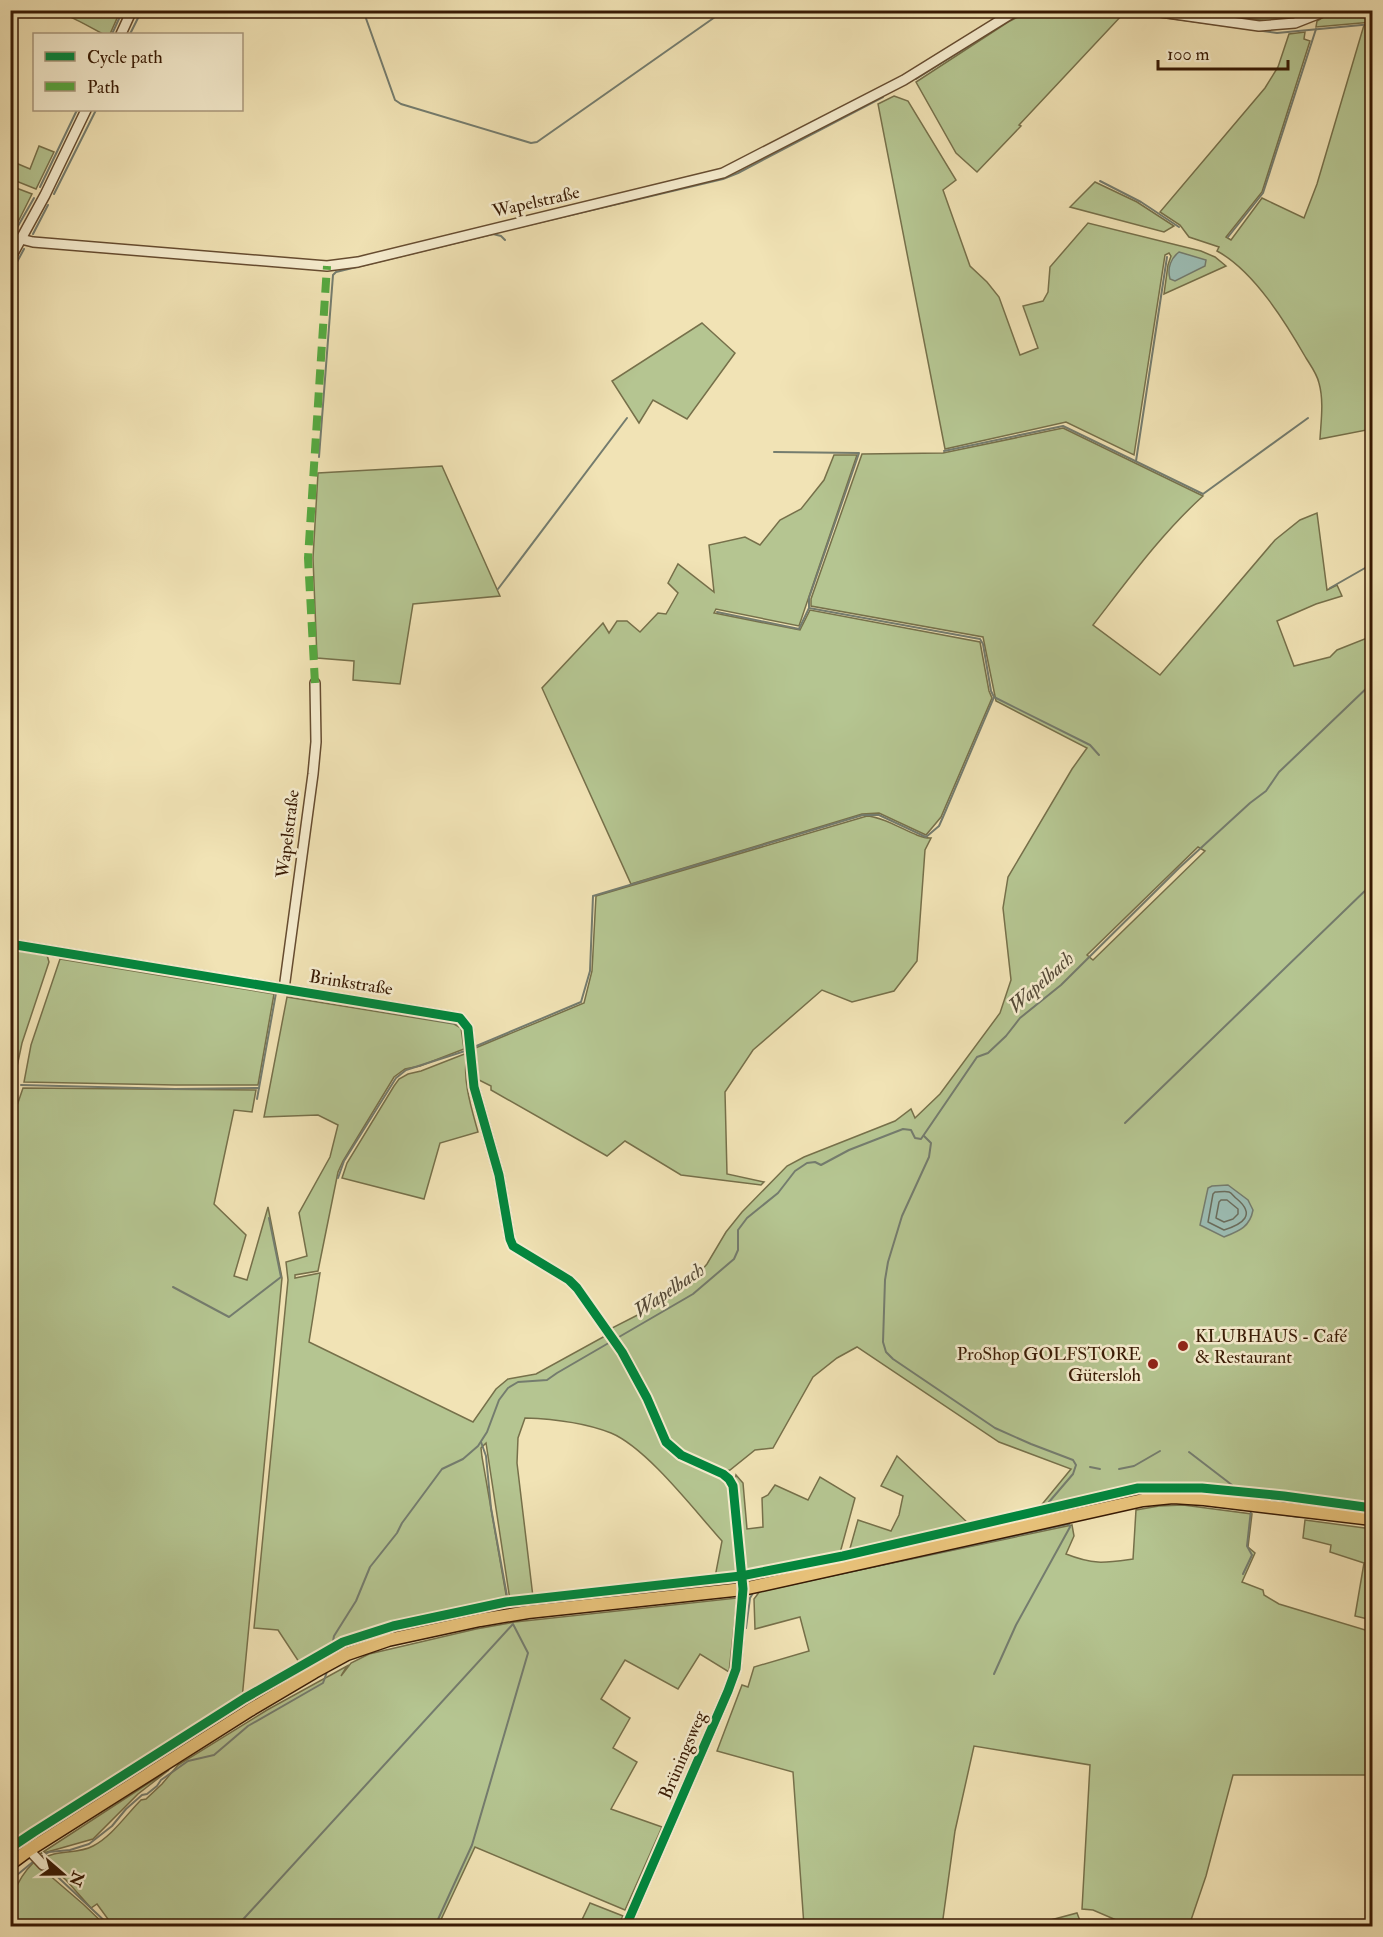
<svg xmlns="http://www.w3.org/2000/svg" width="1383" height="1937" viewBox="0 0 1383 1937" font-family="'IM FELL Double Pica',serif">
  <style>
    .green { fill: #b5c591; stroke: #76704a; stroke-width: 1.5; fill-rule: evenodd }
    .water { fill: #9cbdb4; stroke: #747c6e; stroke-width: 1.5 }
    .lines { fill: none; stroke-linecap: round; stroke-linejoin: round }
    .shore { stroke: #6a6c5c; stroke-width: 1.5 }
    .stream { stroke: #747c6e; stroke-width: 2 }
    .minor-casing { stroke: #664c30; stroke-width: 12 }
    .major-casing { stroke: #381a04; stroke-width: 15 }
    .minor { stroke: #f6edcf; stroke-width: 9 }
    .major { stroke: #e8c27a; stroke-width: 12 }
    .quiet { stroke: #55a940; stroke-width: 8; stroke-dasharray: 15 8; stroke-linecap: butt }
    .cycleway-casing { stroke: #f6edcf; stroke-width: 13 }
    .cycleway { stroke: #00873e; stroke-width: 9 }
    .poi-dot { fill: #8f2418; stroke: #f6edcf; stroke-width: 2 }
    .labels { text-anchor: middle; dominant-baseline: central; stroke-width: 5; stroke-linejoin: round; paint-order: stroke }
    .street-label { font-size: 18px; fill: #381a04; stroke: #f6edcf }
    .poi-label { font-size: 18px; fill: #381a04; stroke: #f6edcf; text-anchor: start }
    .water-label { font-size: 20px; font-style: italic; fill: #564b39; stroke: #f6edcf }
  </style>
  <rect width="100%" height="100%" fill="#f1e3b5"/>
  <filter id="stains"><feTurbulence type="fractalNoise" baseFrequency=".00333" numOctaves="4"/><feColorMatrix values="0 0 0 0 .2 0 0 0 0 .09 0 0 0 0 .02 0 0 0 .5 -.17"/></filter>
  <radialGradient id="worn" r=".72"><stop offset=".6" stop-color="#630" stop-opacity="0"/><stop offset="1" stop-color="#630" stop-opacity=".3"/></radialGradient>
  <g class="green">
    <polygon points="1039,10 1110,10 1124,13 1019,125 1021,126 977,172 956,153 916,82 1008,22 1020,16"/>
    <path d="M10,11H81L118,16L110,34H103C60,11 59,7 11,19Z"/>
    <polygon points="1178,11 1314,11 1275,21 1223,17"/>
    <polygon points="1333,11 1372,11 1372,22 1316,27 1317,21"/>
    <path d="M1364,25H1372V429L1320,439C1321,421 1324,401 1319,383C1317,374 1311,366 1306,358C1286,323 1254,271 1217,251L1219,247L1189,237L1180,225L1160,212L1265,88L1278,67L1289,34L1305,32L1304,39L1310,41L1262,192L1226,237L1231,240L1262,198L1304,218L1317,184Z"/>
    <polygon points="894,96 908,101 956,180 943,190 970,266 987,282 999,297 1020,355 1038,348 1023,306 1043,301 1048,292 1050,267 1088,223 1201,251 1215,257 1226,266 1164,294 1168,265 1171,256 1169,253 1165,255 1134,455 1066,422 945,449 878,104"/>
    <polygon points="39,146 54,152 36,189 11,179 11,161 30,169"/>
    <polygon points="1095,182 1137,202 1174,226 1164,232 1070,207"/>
    <polygon points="11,186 32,194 11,236 10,186"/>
    <polygon points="702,323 735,353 687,419 653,400 639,423 612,381"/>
    <path d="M1063,428L1203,496C1161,534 1128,580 1093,625L1160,675L1275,540L1300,520L1317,513L1327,590L1337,585L1342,596L1316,604L1277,621L1294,666L1330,657L1337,650L1372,636V1505L1203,1484H1138L1039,1508L1071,1469L999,1442L857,1347L837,1358L813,1377L773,1448L755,1450L730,1470L726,1471L685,1454L674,1447L668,1441L649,1395L612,1328L665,1301L694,1279L707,1264L726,1232L742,1212L787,1166L804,1157L895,1121L911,1109L915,1118L940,1094L1000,1013L1011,980L1003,908L1008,877L1072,769L1087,748L996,701L983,637L811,606V599L862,454L943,453ZM1198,847L1205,851L1093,960L1087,955Z"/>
    <polygon points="834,455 857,455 799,626 716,609 714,613 800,630 810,610 980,642 989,691 992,698 941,817 926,835 879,813 862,814 631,884 542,688 603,623 609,633 617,621 627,621 640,632 658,613 666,614 678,593 668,583 678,564 714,592 709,545 745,537 760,545 780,520 801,509 824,480"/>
    <polygon points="442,466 500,596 413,604 400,684 353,680 354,661 317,658 313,558 318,473"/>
    <path d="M867,816C888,817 915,839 931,838L925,850L917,961L894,991L852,1002L822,990L753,1050L725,1092L727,1174L764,1182L761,1185L681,1175L625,1141L607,1156L491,1090V1086L475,1078L473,1049L584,1003L592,971L596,896Z"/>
    <polygon points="11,949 47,955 49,962 22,1043 11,1095"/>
    <polygon points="60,959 274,994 258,1085 176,1085 24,1082 31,1045"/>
    <path d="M287,997L454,1024L461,1028L464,1049L420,1066L405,1069L394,1077L343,1161L338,1172L318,1271L295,1275V1278L320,1273L309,1342L473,1422L496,1389L508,1379L536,1374L605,1336L620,1354L644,1396L663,1443L676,1455L720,1475L730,1487L738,1574L715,1577L722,1541C695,1511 647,1448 611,1433C583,1422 555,1419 525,1418L518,1438L517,1463L533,1597L510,1600L486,1443L481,1448L482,1457L507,1600C436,1615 361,1623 299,1662L278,1630L254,1628L288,1280L286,1262L307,1256L299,1213L330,1157L338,1125L318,1115L264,1117Z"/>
    <path d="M467,1053C462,1079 471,1107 478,1132L440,1143L424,1199L342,1178L347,1163L394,1086L399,1079L408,1074L421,1071Z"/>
    <polygon points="23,1088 256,1090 252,1112 234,1110 214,1204 246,1235 234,1276 247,1280 268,1207 282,1278 242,1699 11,1847 10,1126"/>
    <polygon points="897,1456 969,1524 849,1552 858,1520 891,1531 899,1515 903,1496 881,1486"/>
    <polygon points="736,1475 743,1483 747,1529 763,1527 762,1498 768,1495 775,1485 808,1500 820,1477 855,1498 840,1553 744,1572 738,1498 734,1485"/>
    <path d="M1183,1505L1252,1514L1248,1547L1255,1553L1242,1582L1263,1590L1264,1595L1279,1604L1372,1632V1775H1233L1206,1876L1189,1926H1130L1093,1910L1082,1909L1090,1765L974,1746L955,1831L942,1926H804L793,1772L717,1751L742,1685L748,1687L754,1667L809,1651L800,1617L755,1629L754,1599L760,1591L1072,1525L1074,1536L1066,1554C1094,1565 1104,1563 1133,1559L1136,1510L1159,1506Z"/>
    <polygon points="1305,1520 1372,1529 1372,1620 1355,1616 1364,1563 1330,1552 1331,1545 1303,1538"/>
    <path d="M737,1598L729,1672L700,1654L678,1689L625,1660L601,1699L630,1718L613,1748L637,1762L611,1809L662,1827L625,1910L475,1847L438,1926H113L97,1904L91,1908L66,1880L42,1859C56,1849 77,1855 93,1846C112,1836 126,1815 141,1800L146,1799L162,1784L178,1765L267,1710L347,1666L341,1676L351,1663L369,1654L476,1629L515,1622Z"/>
    <polygon points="169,1770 138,1794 93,1839 40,1854"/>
    <path d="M34,1862L83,1904L106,1926H11C10,1900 14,1882 34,1862Z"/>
    <polygon points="590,1903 623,1916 618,1926 579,1926"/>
    <polygon points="1077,1913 1082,1926 1029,1926 1032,1925"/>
  </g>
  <g class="water">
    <path d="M1179,252L1206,260L1205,266L1175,281L1170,279C1167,268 1171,258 1179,252Z"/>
    <path d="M1228,1185L1248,1200L1253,1210C1250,1227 1239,1231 1224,1237L1200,1225L1208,1188L1212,1186Z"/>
  </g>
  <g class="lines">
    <g class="shore">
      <path d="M1215,1192C1219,1192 1226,1191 1229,1192C1232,1193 1234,1197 1237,1199C1256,1215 1243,1224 1224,1230L1208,1222L1213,1194Z"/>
      <polygon points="1221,1200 1227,1200 1238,1209 1238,1214 1233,1219 1224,1222 1216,1218 1219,1202"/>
    </g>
    <g class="stream">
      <polyline points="363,10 395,100 401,104 531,143 537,142 725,10"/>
      <polyline points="1119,10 1147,14"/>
      <polyline points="1161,17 1277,33 1372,24"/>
      <polyline points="1013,18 1033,10"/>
      <polyline points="112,34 123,10"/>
      <polyline points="130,34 142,10"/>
      <polyline points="916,79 975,42"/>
      <polyline points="1100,181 1141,202 1179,227"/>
      <polyline points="40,187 77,110"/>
      <polyline points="54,194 96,110"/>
      <polyline points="516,228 723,179 738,173 883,97"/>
      <polyline points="33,234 48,205"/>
      <polyline points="1228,237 1263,193 1316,29"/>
      <polyline points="10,240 34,198"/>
      <polyline points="10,275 24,249"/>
      <polyline points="944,451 1063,426 1203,494 1308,418"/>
      <polyline points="774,452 859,453 809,598 809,608 980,639 983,644 991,691 994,697 1090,745 1099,755"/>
      <polyline points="319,457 333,275 336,272 493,234 501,236 505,240"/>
      <polyline points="1136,461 1167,257"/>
      <polyline points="1330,588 1372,564"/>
      <polyline points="498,589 627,418"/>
      <polyline points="717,612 799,629 809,608"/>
      <polyline points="289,995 459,1024 463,1030 465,1051"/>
      <polyline points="474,1047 581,1002 590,971 593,896 863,815 879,815 926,837 939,826 943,817 994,697"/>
      <polyline points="21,1085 175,1089 259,1088"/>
      <polyline points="257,1099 276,993"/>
      <polyline points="1125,1123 1372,884"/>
      <polyline points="924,1136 931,1143 929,1157 902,1216 888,1262 885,1280 883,1342 886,1352 893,1359 995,1428 1031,1444 1073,1460 1076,1465 1073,1474 1049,1502"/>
      <polyline points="338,1178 344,1161 396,1078 406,1070 465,1051"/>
      <polyline points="173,1287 229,1317 281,1277 269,1218"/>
      <polyline points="481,1442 486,1456 491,1508 507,1596"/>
      <polyline points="1189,1452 1232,1485"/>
      <polyline points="1090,1467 1100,1469"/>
      <polyline points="1119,1469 1134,1466 1160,1451"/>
      <polyline points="1239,1496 1240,1495"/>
      <polyline points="1264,1512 1299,1517"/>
      <polyline points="1243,1574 1252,1555 1247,1546 1251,1510"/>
      <polyline points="748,1580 1107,1500"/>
      <polyline points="746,1628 750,1598 753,1593 1069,1524 1070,1527 1016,1625 994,1674"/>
      <polyline points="330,1657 334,1636 356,1601 370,1567 397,1533 402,1523 442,1469 463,1459 478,1446 487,1432 499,1400 508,1388 518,1382 547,1380 557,1373 693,1294 734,1259 738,1250 738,1230 747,1218 778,1193 795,1171 807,1163 815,1162 821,1165 849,1150 903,1129 911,1130 915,1138 921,1139 977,1057 988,1053 1006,1036 1020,1018 1061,985 1179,868 1250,803 1266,791 1279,772 1372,683"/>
      <polyline points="41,1857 49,1852 70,1850 89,1844 112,1826 126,1809 142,1795 147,1794 157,1786 161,1780 188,1761 214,1755 248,1726 323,1683 328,1669"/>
      <polyline points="45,1865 110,1926"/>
      <polyline points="10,1891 17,1875 34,1861"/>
      <polyline points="237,1926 513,1624 528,1653 472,1845 435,1926"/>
    </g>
    <defs>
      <g id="minor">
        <polyline points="1146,10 1259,26 1295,23 1328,10"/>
        <polyline points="121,34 132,10"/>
        <polyline points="21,239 33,242 327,266 358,262 723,173 904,80 1017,10"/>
        <polyline points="10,259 45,195 86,110"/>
        <polyline points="10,944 460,1018 468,1028 474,1087 499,1175 510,1239"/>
        <polyline points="284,989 313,774 316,742 315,683"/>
        <polyline points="29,1850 43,1865"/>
        <polyline points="626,1926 728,1691 736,1669 743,1589"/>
      </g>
      <polyline id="major" points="10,1864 29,1850 250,1710 314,1672 347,1654 388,1640 480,1620 528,1612 743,1589 1143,1500 1173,1497 1204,1499 1372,1519"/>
    </defs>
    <use href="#minor" class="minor-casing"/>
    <use href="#major" class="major-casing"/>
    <use href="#minor" class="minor"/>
    <use href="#major" class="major"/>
    <polyline class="quiet" points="315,683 308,558 327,266"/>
    <defs>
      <g id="cycleway">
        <polyline points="10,944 460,1018 468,1028 474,1087 499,1175 510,1239 513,1246 569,1280 577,1288 622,1352 647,1398 666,1442 681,1455 723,1474 729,1479 733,1486 743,1589 736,1669 728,1691 626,1926"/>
        <polyline points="10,1848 34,1832 245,1698 343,1642 393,1626 506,1602 741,1576 843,1556 1138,1488 1202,1488 1284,1496 1372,1508"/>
      </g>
    </defs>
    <use href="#cycleway" class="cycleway-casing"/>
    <use href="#cycleway" class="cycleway"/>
  </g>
  <g class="poi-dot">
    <circle cx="1183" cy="1346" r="6"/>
    <circle cx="1153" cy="1364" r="6"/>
  </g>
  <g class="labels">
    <g class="street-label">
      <text transform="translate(536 202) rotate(-13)">Wapelstraße</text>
      <text transform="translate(288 834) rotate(-83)">Wapelstraße</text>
      <text transform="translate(351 983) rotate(9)">Brinkstraße</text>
      <text transform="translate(683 1755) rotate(-67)">Brüningsweg</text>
    </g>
    <g class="poi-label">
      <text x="1195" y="1336">KLUBHAUS - Café<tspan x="1195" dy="21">&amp; Restaurant</tspan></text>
      <text x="1141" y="1354" text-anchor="end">ProShop GOLFSTORE<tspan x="1141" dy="21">Gütersloh</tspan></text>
    </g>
    <g class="water-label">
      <text transform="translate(1041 982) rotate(-42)">Wapelbach</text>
      <text transform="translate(669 1290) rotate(-34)">Wapelbach</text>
    </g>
  </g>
  <rect width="1383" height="1937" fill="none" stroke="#f1e3b5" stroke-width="36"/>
  <rect x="12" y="12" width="1359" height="1913" fill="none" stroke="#381a04" stroke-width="3"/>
  <rect x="18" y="18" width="1347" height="1901" fill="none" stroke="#381a04" stroke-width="1.5"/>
  <rect x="33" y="33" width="210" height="78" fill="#f6edcf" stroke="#aa997e" stroke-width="1.5"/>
  <rect x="45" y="52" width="30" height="9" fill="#00873e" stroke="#aa997e" stroke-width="1.5"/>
  <text x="87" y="63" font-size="18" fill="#381a04">Cycle path</text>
  <rect x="45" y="82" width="30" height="9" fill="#55a940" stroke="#aa997e" stroke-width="1.5"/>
  <text x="87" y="93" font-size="18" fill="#381a04">Path</text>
  <g transform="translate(63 1874) rotate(110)" stroke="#f6edcf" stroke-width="4.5" paint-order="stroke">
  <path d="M0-4.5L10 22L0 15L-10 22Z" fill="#381a04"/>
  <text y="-9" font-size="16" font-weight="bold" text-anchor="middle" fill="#381a04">N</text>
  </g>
  <path d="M1158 60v9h130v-9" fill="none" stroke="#381a04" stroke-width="3"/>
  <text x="1167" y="60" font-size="18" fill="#381a04" stroke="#f6edcf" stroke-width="4.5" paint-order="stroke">100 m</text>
  <rect width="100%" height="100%" filter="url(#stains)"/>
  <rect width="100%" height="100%" fill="url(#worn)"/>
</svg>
